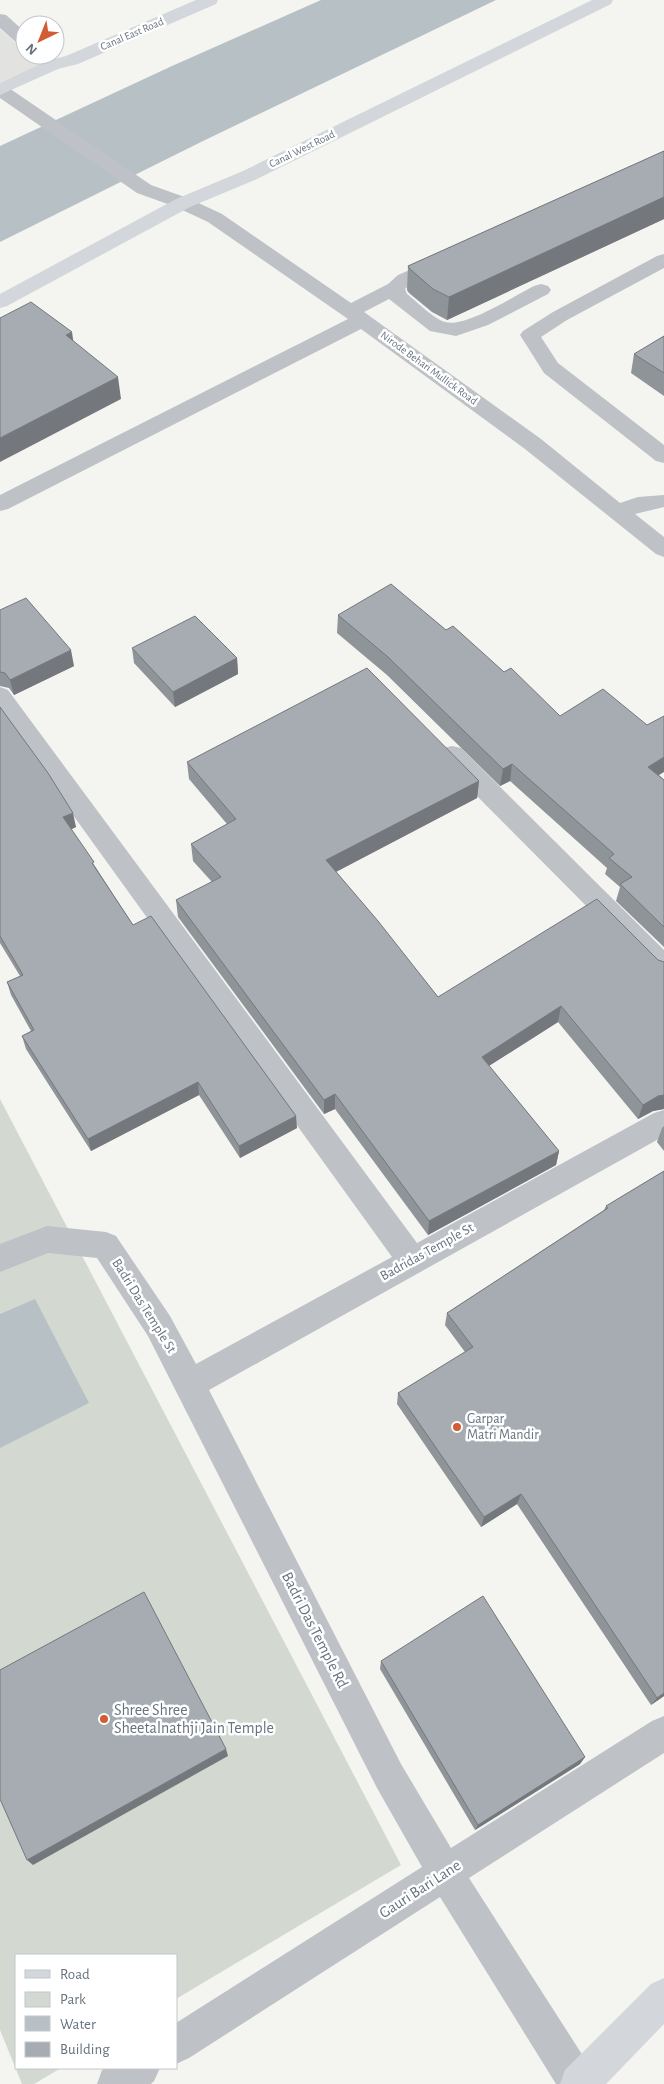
<svg xmlns="http://www.w3.org/2000/svg" width="664" height="2084" viewBox="0 0 664 2084" font-family="'Alegreya Sans',sans-serif">
  <style>
    .built { fill: #e2e3e1 }
    .green { fill: #d3d9d1 }
    .water { fill: #b7c0c5 }
    .lines { fill: none; stroke-linecap: round; stroke-linejoin: round }
    .street { fill: #bec1c5; fill-rule: evenodd }
    .secondary { fill: #d3d7db; fill-rule: evenodd }
    .wall { fill: #8f9498 }
    .shaded-wall { fill: #74787c }
    .building { fill: #a6acb1; stroke: #74787c }
    .poi-dot { fill: #d25c33; stroke: #fff; stroke-width: 2 }
    .labels { text-anchor: middle; dominant-baseline: central; stroke-width: 5; stroke-linejoin: round; paint-order: stroke }
    .far-street-label { font-size: 11px; fill: #66737f; stroke: #fff }
    .street-label { font-size: 14px; fill: #66737f; stroke: #fff }
    .poi-label { font-size: 14px; fill: #66737f; stroke: #fff; text-anchor: start }
    .near-street-label { font-size: 16px; fill: #66737f; stroke: #fff }
    .near-poi-label { font-size: 16px; fill: #66737f; stroke: #fff; text-anchor: start }
  </style>
  <rect width="100%" height="100%" fill="#f4f4f1"/>
  <polygon class="built" points="0,29 25,51 25,55 29,55 40,64 0,83"/>
  <polygon class="green" points="0,1099 401,1865 176,1999 176,1955 16,1955 16,2068 61,2068 34,2084 22,2084 0,2030"/>
  <g class="water">
    <polygon points="321,0 496,0 201,142 0,242 0,146 172,66"/>
    <polygon points="35,1299 89,1403 0,1448 0,1314"/>
  </g>
  <g class="lines">
    <g class="street">
      <polygon points="0,14 6,15 25,32 25,46 19,45 0,28"/>
      <path d="M31,55H51L61,65L58,69C47,72 38,64 31,55Z"/>
      <path d="M0,85L6,86L151,185L190,199L222,214L351,303L388,284L398,275L442,256L449,258L452,262L449,266L412,283L405,289L407,294C417,302 434,319 445,322C465,328 514,296 534,286L541,284L548,286L551,290L548,294L488,325L456,336L430,331L389,299L364,312L541,439L620,503L638,497L664,495V507L635,514L664,537V557L656,554L525,449L361,329L8,509L0,511V495L348,319L208,222L176,207L137,193L0,98Z"/>
      <polygon points="664,254 664,268 567,320 541,337 558,363 664,445 664,463 656,461 544,373 520,335 523,331 553,312 657,256"/>
      <polygon points="0,687 8,690 417,1243 654,1113 664,1110 664,1136 209,1390 401,1764 451,1848 652,1721 664,1716 664,1753 469,1878 592,2070 597,2084 556,2084 440,1897 189,2058 176,2064 176,2023 422,1867 377,1788 148,1336 97,1258 48,1253 0,1272 0,1244 47,1226 106,1232 116,1236 170,1316 196,1364 392,1257 0,714"/>
      <polygon points="452,746 461,748 664,950 664,978 655,975 443,762 440,755 443,748"/>
      <polygon points="107,2068 160,2068 154,2081 151,2084 97,2084 102,2070"/>
    </g>
    <g class="secondary">
      <polygon points="196,0 218,0 216,4 78,64 58,69 0,95 0,83 46,61 66,56"/>
      <polygon points="592,0 613,0 611,4 257,179 190,207 7,306 0,308 0,294 176,199 243,171"/>
      <polygon points="664,1978 664,2024 606,2084 560,2084 565,2070 651,1984"/>
    </g>
  </g>
  <g class="wall">
    <polygon points="664,151 664,219 447,320 432,312 409,293 407,290 408,266"/>
    <polygon points="664,336 664,396 631,373 634,354"/>
    <polygon points="0,610 74,666 14,695 9,688 0,686"/>
    <polygon points="338,615 446,630 504,672 560,716 659,775 664,780 664,947 616,901 620,887 605,874 607,868 510,781 500,786 387,675 337,633"/>
    <polygon points="132,648 237,658 238,674 175,707 134,663"/>
    <polygon points="0,707 76,827 71,829 133,925 297,1128 240,1158 199,1095 91,1151 26,1049 22,1036 31,1031 11,995 7,982 20,976 0,943"/>
    <polygon points="187,762 479,781 477,798 336,872 438,997 658,960 664,962 664,1109 653,1111 638,1119 558,1022 489,1066 559,1151 556,1165 428,1235 335,1109 324,1114 178,917 176,900 212,882 193,861 191,844 227,824 189,779"/>
    <polygon points="664,1126 664,1151 657,1142 662,1128"/>
    <polygon points="664,1171 664,1696 651,1705 517,1504 481,1527 397,1404 398,1393 465,1352 445,1325 447,1313 604,1210 606,1206"/>
    <polygon points="381,1661 585,1757 580,1764 475,1830 380,1669"/>
  </g>
  <g class="shaded-wall">
    <polygon points="664,197 664,219 447,320 449,297"/>
    <polygon points="72,332 75,353 66,335"/>
    <polygon points="118,377 121,399 0,462 0,438"/>
    <polygon points="71,650 74,666 14,695 10,680"/>
    <polygon points="237,658 238,674 175,707 173,692"/>
    <polygon points="664,757 664,772 644,784 648,767"/>
    <polygon points="512,764 510,781 500,786 503,769"/>
    <polygon points="479,781 477,798 326,877 326,860"/>
    <polygon points="73,813 76,827 66,832 63,817"/>
    <polygon points="561,1006 558,1022 479,1072 482,1057"/>
    <polygon points="198,1082 199,1095 91,1151 88,1139"/>
    <polygon points="335,1094 335,1109 324,1114 324,1100"/>
    <polygon points="664,1095 664,1109 653,1111 638,1119 643,1105 658,1096"/>
    <polygon points="296,1116 297,1128 240,1158 239,1146"/>
    <polygon points="559,1151 556,1165 428,1235 429,1221"/>
    <polygon points="521,1494 517,1504 481,1527 484,1517"/>
    <polygon points="664,1693 664,1696 651,1705 657,1698"/>
    <polygon points="226,1749 228,1756 33,1865 27,1860"/>
    <polygon points="585,1757 580,1764 475,1830 478,1825"/>
  </g>
  <g class="building">
    <polygon points="664,151 664,197 449,297 433,289 410,269 408,266"/>
    <polygon points="31,302 72,332 66,335 118,377 0,438 0,318"/>
    <polygon points="664,336 664,373 634,354"/>
    <polygon points="391,584 446,630 453,626 504,672 511,668 560,716 603,689 647,725 664,716 664,757 648,767 664,780 664,927 620,884 632,877 609,858 614,854 512,764 503,769 388,657 338,615"/>
    <polygon points="26,598 71,650 10,680 5,673 0,672 0,610"/>
    <polygon points="195,616 237,658 173,692 132,648"/>
    <polygon points="367,668 479,781 326,860 378,921 438,997 597,899 658,960 664,962 664,1095 658,1096 643,1105 561,1006 482,1057 559,1151 429,1221 335,1094 324,1100 176,900 221,877 191,844 236,819 187,762"/>
    <polygon points="0,707 48,773 73,813 63,817 94,862 92,863 133,925 151,916 296,1116 239,1146 198,1082 88,1139 22,1036 34,1030 7,982 23,975 0,936"/>
    <polygon points="664,1171 664,1693 657,1698 521,1494 484,1517 398,1393 473,1347 447,1313 608,1208 606,1206"/>
    <polygon points="144,1592 226,1749 27,1860 0,1799 0,1670"/>
    <polygon points="483,1596 585,1757 478,1825 381,1661"/>
  </g>
  <g class="poi-dot">
    <circle cx="457" cy="1427" r="5"/>
    <circle cx="104" cy="1719" r="5"/>
  </g>
  <g class="labels">
    <g class="far-street-label">
      <text transform="translate(132 34) rotate(-23)">Canal East Road</text>
      <text transform="translate(302 149) rotate(-26)">Canal West Road</text>
      <text transform="translate(429 368) rotate(36)">Nirode Behari Mullick Road</text>
    </g>
    <g class="street-label">
      <text transform="translate(427 1252) rotate(-29)">Badridas Temple St</text>
      <text transform="translate(144 1306) rotate(58)">Badri Das Temple St</text>
    </g>
    <g class="poi-label">
      <text x="467" y="1419">Garpar<tspan x="467" dy="16">Matri Mandir</tspan></text>
    </g>
    <g class="near-street-label">
      <text transform="translate(315 1630) rotate(63)">Badri Das Temple Rd</text>
      <text transform="translate(420 1889) rotate(-33)">Gauri Bari Lane</text>
    </g>
    <g class="near-poi-label">
      <text x="114" y="1710">Shree Shree<tspan x="114" dy="18">Sheetalnathji Jain Temple</tspan></text>
    </g>
  </g>
  <rect x="15" y="1954" width="162" height="115" fill="#ffffff" stroke="#c2c7cc"/>
  <rect x="25" y="1970" width="25" height="8" fill="#d3d7db" stroke="#c2c7cc"/>
  <text x="60" y="1979" font-size="15" fill="#66737f">Road</text>
  <rect x="25" y="1992" width="25" height="15" fill="#d3d9d1" stroke="#c2c7cc"/>
  <text x="60" y="2004" font-size="15" fill="#66737f">Park</text>
  <rect x="25" y="2016" width="25" height="15" fill="#b7c0c5" stroke="#c2c7cc"/>
  <text x="60" y="2029" font-size="15" fill="#66737f">Water</text>
  <rect x="25" y="2042" width="25" height="15" fill="#a6acb1" stroke="#c2c7cc"/>
  <text x="60" y="2054" font-size="15" fill="#66737f">Building</text>
  <g transform="translate(40 40) rotate(223)"><circle r="24" fill="#ffffff" stroke="#c2c7cc"/>
  <path d="M0-4L9 19L0 12L-9 19Z" fill="#d25c33"/>
  <text y="-8" font-size="14" font-weight="bold" text-anchor="middle" fill="#66737f">N</text>
  </g>
</svg>
